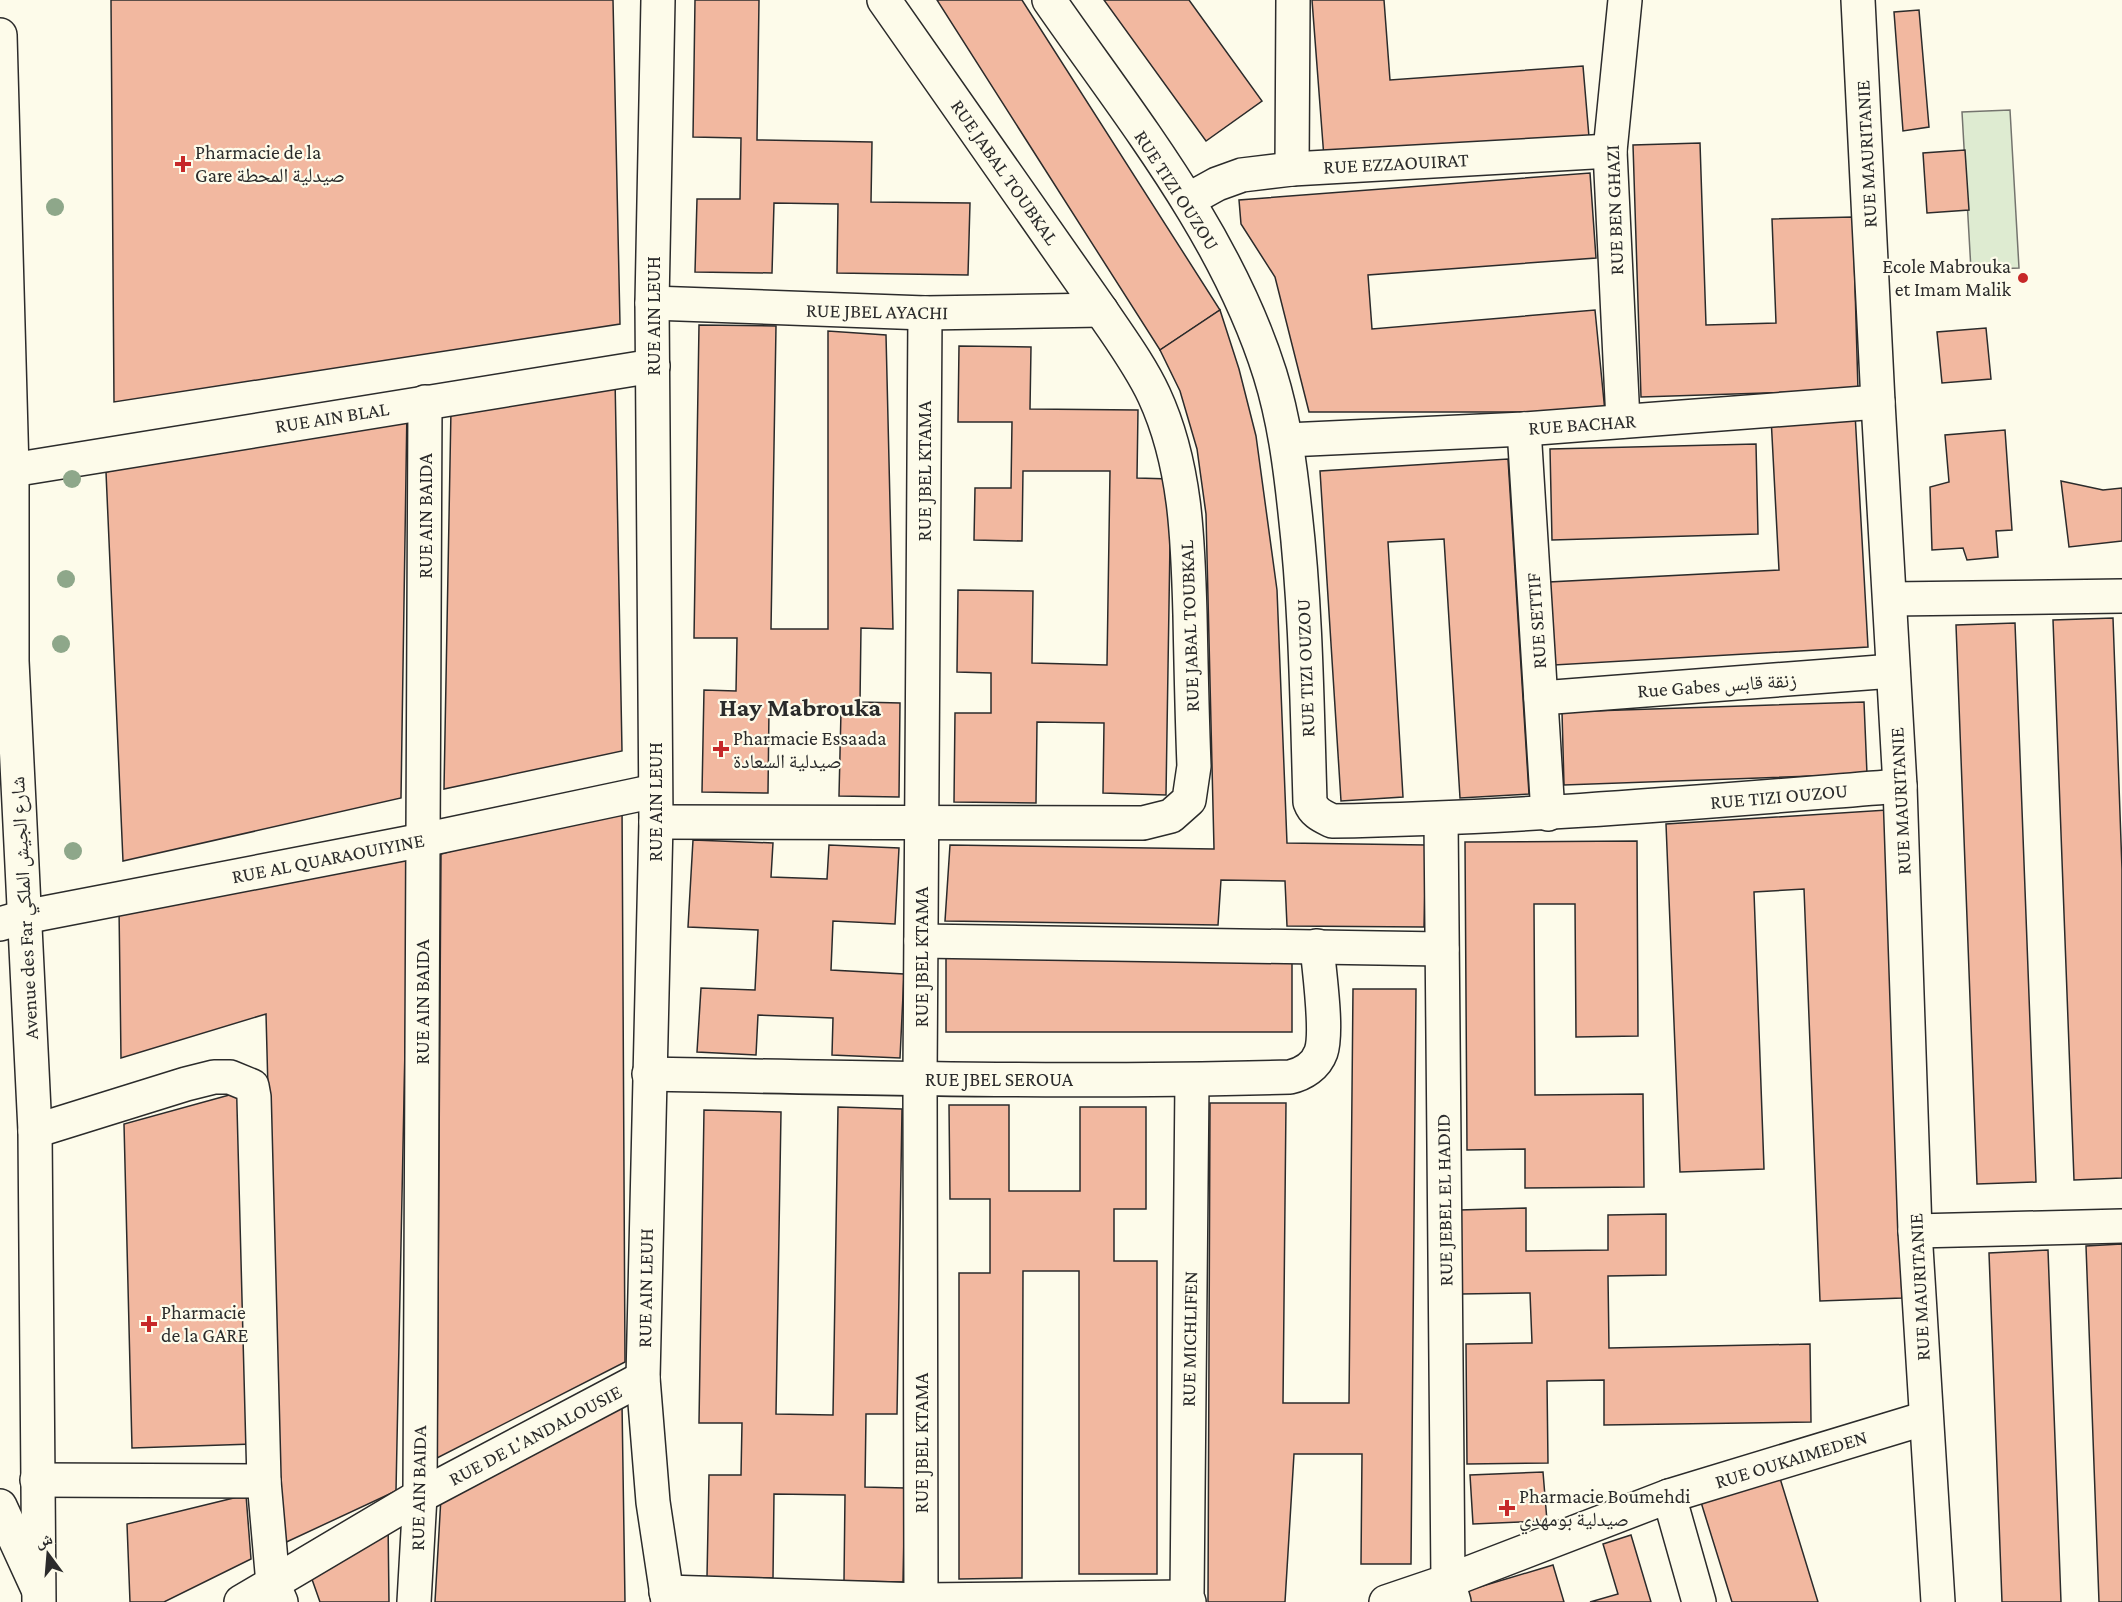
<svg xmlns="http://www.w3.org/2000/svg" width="2122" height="1602" viewBox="0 0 2122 1602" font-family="'Crimson Pro','Noto Naskh Arabic',serif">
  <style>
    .green { fill: #deebd1; stroke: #74746e; stroke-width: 1.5 }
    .building { fill: #f2b8a0; stroke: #2b2b2b; stroke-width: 1.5 }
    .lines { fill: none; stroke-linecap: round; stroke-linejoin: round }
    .minor-casing { stroke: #2b2b2b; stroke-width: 36 }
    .tertiary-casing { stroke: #2b2b2b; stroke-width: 36 }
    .minor { stroke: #fdfbea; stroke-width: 33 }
    .tertiary { stroke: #fdfbea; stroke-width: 33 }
    .tree { fill: #8ea78a }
    .poi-dot { fill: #c62828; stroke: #fdfbea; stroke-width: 2 }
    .labels { text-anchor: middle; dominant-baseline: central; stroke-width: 4.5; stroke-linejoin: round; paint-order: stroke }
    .poi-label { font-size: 20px; fill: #2b2b2b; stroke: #fdfbea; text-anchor: start }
    .street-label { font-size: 20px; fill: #2b2b2b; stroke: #fdfbea }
    .district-label { font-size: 26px; font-weight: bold; fill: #2b2b2b; stroke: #fdfbea }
  </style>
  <rect width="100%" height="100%" fill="#fdfbea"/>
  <polygon class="green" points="2010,110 2019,268 1971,270 1962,112"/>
  <g class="building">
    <polygon points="111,0 613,0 620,324 114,402"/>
    <polygon points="695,0 759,0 757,140 872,142 871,202 970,203 968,275 837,273 838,204 774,203 772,273 695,272 697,199 740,199 741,138 693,137"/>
    <polygon points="937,0 1022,0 1220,310 1160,350"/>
    <polygon points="1104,0 1189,0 1262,101 1206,141"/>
    <polygon points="1312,0 1384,0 1390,80 1583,66 1589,137 1324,158"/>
    <polygon points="1919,10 1929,127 1903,131 1894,12"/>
    <polygon points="1700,143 1706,325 1776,323 1772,219 1853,217 1858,390 1641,397 1633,145"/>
    <polygon points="1965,150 1969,210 1927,213 1923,153"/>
    <polygon points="1590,173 1596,258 1368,275 1372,329 1595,310 1605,412 1309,412 1275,277 1241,224 1239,200"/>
    <polygon points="1220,310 1239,369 1256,436 1277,590 1287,843 1426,845 1424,927 1287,926 1285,881 1221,880 1218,925 945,921 950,845 1214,849 1206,514 1197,449 1180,391 1160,350"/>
    <polygon points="699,325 776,326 771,629 828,629 828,331 886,335 893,629 861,628 860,702 900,703 899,797 839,796 841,711 769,709 768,793 702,792 704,690 736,691 737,638 694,638"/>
    <polygon points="1986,328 1991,379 1942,383 1937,332"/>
    <polygon points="959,346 1031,347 1030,409 1138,410 1137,478 1171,479 1166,795 1103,793 1104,723 1037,722 1036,803 954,802 955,713 991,713 991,673 957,672 958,590 1033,591 1032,663 1107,665 1110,471 1023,471 1022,541 974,540 975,488 1011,488 1012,422 958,422"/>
    <polygon points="615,378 622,751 444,789 451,409"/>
    <polygon points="407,408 401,798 123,861 106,472"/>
    <polygon points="1855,413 1868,647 1554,665 1549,582 1779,570 1771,417"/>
    <polygon points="2005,430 2012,530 1996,531 1998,557 1967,560 1963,548 1932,550 1930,487 1949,482 1945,435"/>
    <polygon points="1756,444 1758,534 1552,540 1550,449"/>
    <polygon points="1508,459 1529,794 1460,798 1444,539 1388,542 1403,797 1341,801 1320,471"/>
    <polygon points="2061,481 2103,490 2122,488 2122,541 2069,547"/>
    <polygon points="2113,618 2122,869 2122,1178 2074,1180 2053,620"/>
    <polygon points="2015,623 2036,1182 1977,1184 1956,625"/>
    <polygon points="1864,702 1867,774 1564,785 1562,712"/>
    <polygon points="622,803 625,1362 437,1458 441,854"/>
    <polygon points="1887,810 1902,1298 1820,1301 1804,889 1754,892 1764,1169 1680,1172 1666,824"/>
    <polygon points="693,840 773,843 771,877 827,879 829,845 899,848 895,924 833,921 831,970 904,974 900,1058 832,1055 833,1018 758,1015 756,1055 697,1052 701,988 755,990 758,930 688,927"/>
    <polygon points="1637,841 1638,1036 1576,1037 1575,904 1534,904 1535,1095 1643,1094 1644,1187 1525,1188 1525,1149 1467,1150 1465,842"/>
    <polygon points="409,852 396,1491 280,1545 266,1014 121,1058 119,908"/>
    <rect x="946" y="957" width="346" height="75"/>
    <polygon points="1353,989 1416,989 1411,1564 1361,1564 1362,1454 1294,1454 1285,1602 1208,1602 1210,1103 1286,1103 1283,1403 1349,1403"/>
    <polygon points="251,1089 253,1444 132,1448 124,1124"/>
    <polygon points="949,1105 1009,1105 1009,1191 1080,1191 1080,1107 1146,1107 1146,1209 1114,1209 1114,1261 1157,1261 1157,1574 1079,1574 1079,1271 1023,1271 1022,1578 959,1579 959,1273 990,1273 990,1199 950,1199"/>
    <polygon points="838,1107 902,1109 897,1414 866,1414 865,1487 905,1488 903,1582 844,1581 845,1495 774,1494 773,1578 707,1577 709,1475 741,1475 742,1423 699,1423 704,1110 781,1112 776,1414 833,1415"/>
    <polygon points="1526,1208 1526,1251 1608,1250 1608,1215 1666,1214 1666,1275 1608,1276 1609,1348 1810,1344 1811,1422 1604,1425 1604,1380 1547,1381 1548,1463 1467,1464 1466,1344 1532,1343 1530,1293 1461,1294 1460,1210"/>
    <polygon points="2122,1244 2122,1602 2099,1602 2086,1246"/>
    <polygon points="2048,1250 2061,1602 2002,1602 1989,1253"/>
    <polygon points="622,1403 625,1602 435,1602 441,1497"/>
    <polygon points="1543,1472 1547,1521 1473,1524 1470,1475"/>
    <polygon points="1779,1475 1818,1602 1732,1602 1700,1499"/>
    <polygon points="246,1495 251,1559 164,1602 130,1602 127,1524"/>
    <polygon points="388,1520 389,1602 320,1602 308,1568"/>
    <polygon points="1631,1535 1651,1602 1590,1602 1618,1594 1603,1544"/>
    <polygon points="1553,1565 1564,1602 1470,1602 1466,1591"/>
  </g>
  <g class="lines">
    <defs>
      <g id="minor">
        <polyline points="658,0 652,303 656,822 643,1378 653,1502 668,1602"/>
        <path d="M1049,0C1131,118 1226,234 1270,374C1284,419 1290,465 1295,512C1306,608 1307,705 1310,802C1314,813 1322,816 1332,821C1522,818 1711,801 1900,786"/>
        <polyline points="1858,0 1878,402 1900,786 1915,1231 1938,1602"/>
        <polyline points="1292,169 1293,0"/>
        <polyline points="1188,200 1217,184 1242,175 1292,169 1610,151"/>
        <polyline points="652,303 925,313 1101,310"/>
        <polyline points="1623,421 1610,151 1625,0"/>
        <polyline points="1524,429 1548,814"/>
        <polyline points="1287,440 1524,429 1878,402"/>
        <polyline points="12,470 653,366"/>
        <polyline points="1890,599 2122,596"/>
        <polyline points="1541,698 1893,671"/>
        <polyline points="1441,819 1448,1581 1454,1602"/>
        <path d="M656,822L1143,823L1171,816L1189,800L1194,766C1192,716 1191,665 1190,615C1188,540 1186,464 1154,395C1140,365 1119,337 1101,310L884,0"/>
        <polyline points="0,924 24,917 423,840 655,791"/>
        <polyline points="921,941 1442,949"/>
        <path d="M649,1074C863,1078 1076,1083 1290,1077C1303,1074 1316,1066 1321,1052C1328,1031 1319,971 1317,946"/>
        <polyline points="35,1131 186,1084 214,1077 230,1077 252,1086 254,1097 264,1481 273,1584 281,1602"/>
        <polyline points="1915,1231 2122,1226"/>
        <polyline points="37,1480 264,1481"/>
        <polyline points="1669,1496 1699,1602"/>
        <polyline points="0,1506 38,1589"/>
        <polyline points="666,1592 921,1600 1187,1597"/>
        <polyline points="921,1600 920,1079 925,313"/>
        <polyline points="241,1602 420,1496 643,1378"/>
        <polyline points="414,1602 420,1496 425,402"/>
        <polyline points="1189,1602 1187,1597 1192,1080"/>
        <polyline points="1386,1602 1448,1581 1669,1496 1926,1418"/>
      </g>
      <polyline id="tertiary" points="0,35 12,470 12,661 35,1131 39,1602"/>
    </defs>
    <use href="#minor" class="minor-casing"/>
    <use href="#tertiary" class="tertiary-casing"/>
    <use href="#minor" class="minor"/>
    <use href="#tertiary" class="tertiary"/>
  </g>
  <g class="tree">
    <circle cx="55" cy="207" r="9"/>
    <circle cx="72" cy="479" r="9"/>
    <circle cx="66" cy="579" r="9"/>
    <circle cx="61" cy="644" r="9"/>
    <circle cx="73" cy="851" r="9"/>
  </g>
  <g class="poi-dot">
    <path d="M180 155h6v6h6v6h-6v6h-6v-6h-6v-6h6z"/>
    <circle cx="2023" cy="278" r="6"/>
    <path d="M718 740h6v6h6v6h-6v6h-6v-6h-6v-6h6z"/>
    <path d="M146 1315h6v6h6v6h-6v6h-6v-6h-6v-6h6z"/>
    <path d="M1504 1499h6v6h6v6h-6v6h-6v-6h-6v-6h6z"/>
  </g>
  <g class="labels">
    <g class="poi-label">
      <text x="195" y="152">Pharmacie de la<tspan x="195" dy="23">Gare صيدلية المحطة</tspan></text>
      <text x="2011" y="266" text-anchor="end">Ecole Mabrouka<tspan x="2011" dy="23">et Imam Malik</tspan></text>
      <text x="733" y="738">Pharmacie Essaada<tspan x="733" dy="23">صيدلية السعادة</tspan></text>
      <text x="161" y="1312">Pharmacie<tspan x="161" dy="23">de la GARE</tspan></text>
      <text x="1519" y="1496">Pharmacie Boumehdi<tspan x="1519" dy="23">صيدلية بومهدي</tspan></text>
    </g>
    <g class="street-label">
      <text transform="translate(1866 154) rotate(-93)">RUE MAURITANIE</text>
      <text transform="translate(1396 163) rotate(-3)">RUE EZZAOUIRAT</text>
      <text transform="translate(1005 172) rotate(55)">RUE JABAL TOUBKAL</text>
      <text transform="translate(1177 190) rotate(57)">RUE TIZI OUZOU</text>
      <text transform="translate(1614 210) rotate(-92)">RUE BEN GHAZI</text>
      <text transform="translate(877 311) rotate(1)">RUE JBEL AYACHI</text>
      <text transform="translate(653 316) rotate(-90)">RUE AIN LEUH</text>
      <text transform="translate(332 417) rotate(-9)">RUE AIN BLAL</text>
      <text transform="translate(1582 424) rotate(-4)">RUE BACHAR</text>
      <text transform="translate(924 471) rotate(-90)">RUE JBEL KTAMA</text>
      <text transform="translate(425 516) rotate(-90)">RUE AIN BAIDA</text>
      <text transform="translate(1536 621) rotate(-94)">RUE SETTIF</text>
      <text transform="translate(1189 626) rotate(-92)">RUE JABAL TOUBKAL</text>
      <text transform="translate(1305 668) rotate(-92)">RUE TIZI OUZOU</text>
      <text transform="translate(1717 685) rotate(-4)">Rue Gabes زنقة قابس</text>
      <text transform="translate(1779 796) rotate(-5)">RUE TIZI OUZOU</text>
      <text transform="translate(1900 801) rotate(-93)">RUE MAURITANIE</text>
      <text transform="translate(655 802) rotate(-90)">RUE AIN LEUH</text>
      <text transform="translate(328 858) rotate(-11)">RUE AL QUARAOUIYINE</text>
      <text transform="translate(24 908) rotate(-93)">Avenue des Far شارع الجيش الملكي</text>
      <text transform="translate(921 957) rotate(-90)">RUE JBEL KTAMA</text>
      <text transform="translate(422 1002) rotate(-90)">RUE AIN BAIDA</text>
      <text x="999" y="1079">RUE JBEL SEROUA</text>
      <text transform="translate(1444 1200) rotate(-91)">RUE JEBEL EL HADID</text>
      <text transform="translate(1919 1287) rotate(-93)">RUE MAURITANIE</text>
      <text transform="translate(645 1288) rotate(-89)">RUE AIN LEUH</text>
      <text transform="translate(1189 1339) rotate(-89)">RUE MICHLIFEN</text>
      <text transform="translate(535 1435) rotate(-28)">RUE DE L'ANDALOUSIE</text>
      <text transform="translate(921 1443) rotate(-90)">RUE JBEL KTAMA</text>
      <text transform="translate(1791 1459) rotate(-17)">RUE OUKAIMEDEN</text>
      <text transform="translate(418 1488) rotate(-89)">RUE AIN BAIDA</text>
    </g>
    <g class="district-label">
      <text x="800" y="707">Hay Mabrouka</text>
    </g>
  </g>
  <g transform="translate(48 1554) rotate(344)" stroke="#fdfbea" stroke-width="4.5" paint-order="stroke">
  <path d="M0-4.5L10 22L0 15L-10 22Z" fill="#2b2b2b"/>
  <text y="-9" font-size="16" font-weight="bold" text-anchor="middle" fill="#2b2b2b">ش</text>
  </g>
</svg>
